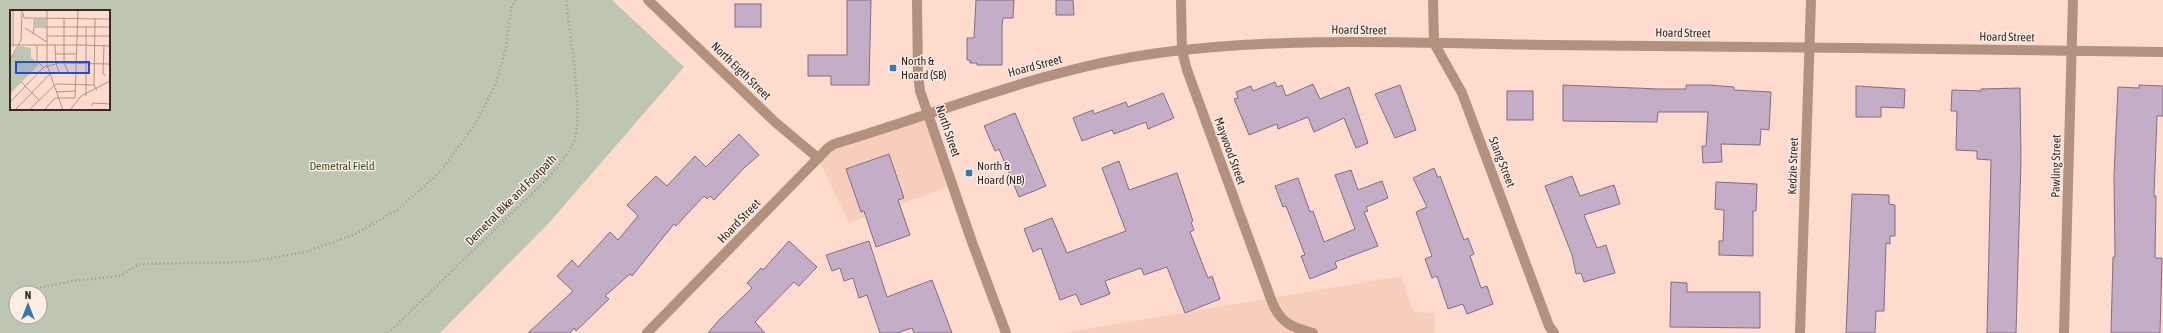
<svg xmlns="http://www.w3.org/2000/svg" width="2163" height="333" viewBox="0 0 2163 333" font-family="'Asap Condensed',sans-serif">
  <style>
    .built { fill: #f7cebc }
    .green { fill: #bcc6b2; fill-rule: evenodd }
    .building { fill: #c4adc6; stroke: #826d84 }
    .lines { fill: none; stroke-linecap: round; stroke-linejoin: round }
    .path { stroke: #ae9488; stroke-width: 2.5; stroke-dasharray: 1 3; stroke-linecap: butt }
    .minor { stroke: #b3917f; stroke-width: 10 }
    .poi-dot { fill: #3279ad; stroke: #fcede7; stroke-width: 1.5 }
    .labels { text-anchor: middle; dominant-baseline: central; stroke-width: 3; stroke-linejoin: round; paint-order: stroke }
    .street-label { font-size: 12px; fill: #372b25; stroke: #fcede7 }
    .poi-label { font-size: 12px; fill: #372b25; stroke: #fcede7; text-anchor: start }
    .park-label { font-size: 12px; fill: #3a501f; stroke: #fcede7 }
    .inset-road { fill: none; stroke: #ae9589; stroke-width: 1 }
    .view { fill: #1d4ed8; fill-opacity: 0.15; stroke: #1d4ed8; stroke-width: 2 }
    .inset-edge { fill: none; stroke: #372b25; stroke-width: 2 }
  </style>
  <rect width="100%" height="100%" fill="#fedbcc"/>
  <g class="built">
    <polygon points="928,114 953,185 849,223 818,158 828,148"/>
    <polygon points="1401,276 1413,312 1435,313 1435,333 1063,333"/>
  </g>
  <path class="green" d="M0,0H612L684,67L548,224L440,333H0ZM11,11H109V109H11ZM16,293H40V317H16Z"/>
  <g class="building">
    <polygon points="847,0 871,0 869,85 831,85 831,76 808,76 808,55 847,55"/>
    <polygon points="976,0 1014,0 1013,18 1003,18 1002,25 1002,65 977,65 977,63 970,63 970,60 967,60 967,38 974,38"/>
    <polygon points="1056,0 1073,0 1074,15 1056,15"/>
    <rect x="735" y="4" width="26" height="23"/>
    <polygon points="1275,82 1277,87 1282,85 1286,96 1313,84 1320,99 1349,87 1368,143 1356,148 1344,118 1314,132 1308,117 1278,129 1277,124 1249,135 1234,99 1238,98 1236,92 1251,86 1253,91"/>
    <polygon points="1400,85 1416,130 1395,138 1375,94"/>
    <polygon points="1563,85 1658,89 1686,89 1686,85 1709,85 1734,87 1734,90 1771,92 1769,130 1761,129 1760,145 1721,144 1722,162 1703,163 1702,146 1706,146 1708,112 1658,112 1657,122 1563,121"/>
    <polygon points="2139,85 2163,86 2163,116 2157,116 2154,196 2156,196 2155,258 2162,258 2160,333 2111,333 2113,257 2115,257 2114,176 2118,87 2139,88"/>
    <polygon points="1856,86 1905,89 1904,108 1881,107 1881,117 1856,117"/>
    <polygon points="2020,88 2021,160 2016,333 1987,333 1991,160 1977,159 1977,151 1956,150 1957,111 1951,111 1952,90 1981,91 1981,89"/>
    <rect x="1507" y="91" width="26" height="29"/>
    <polygon points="1163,93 1174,118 1148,129 1146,122 1114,134 1112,130 1082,141 1073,118 1093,110 1094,114 1126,102 1128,107"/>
    <polygon points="1015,113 1046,186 1019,197 999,149 995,151 984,126"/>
    <polygon points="739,134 759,155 744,168 714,200 710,196 707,199 704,196 676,226 674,224 632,276 630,274 605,296 609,299 576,331 574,328 570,333 528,333 573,291 557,276 572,260 578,267 610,232 618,240 638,216 627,205 656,176 667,186 695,156 706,167"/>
    <polygon points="889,154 904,198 898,200 910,235 876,247 864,211 861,212 846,169"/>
    <polygon points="1119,161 1129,190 1177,173 1193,221 1191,222 1194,230 1190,232 1208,278 1212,276 1220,299 1185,313 1167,267 1144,275 1141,268 1105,281 1110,294 1081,305 1076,294 1060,300 1041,248 1033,252 1024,229 1052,218 1067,253 1126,231 1102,168"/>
    <polygon points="1434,168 1438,178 1440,176 1464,240 1468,238 1474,254 1470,256 1481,288 1487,286 1493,304 1467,314 1463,304 1448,309 1437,276 1432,278 1425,259 1432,256 1416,212 1427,207 1413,178"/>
    <polygon points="1351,170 1358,190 1382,181 1388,198 1366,207 1368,211 1364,212 1378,246 1335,262 1337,268 1310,279 1301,256 1305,255 1286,206 1283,207 1275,186 1298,178 1310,212 1313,211 1324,242 1355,229 1335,175"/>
    <polygon points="1572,176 1580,196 1614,185 1620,204 1584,215 1597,248 1606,245 1615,273 1584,282 1581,273 1576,274 1572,255 1545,186"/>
    <polygon points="1716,182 1757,184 1756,211 1753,211 1753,256 1719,255 1719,241 1723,241 1724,210 1715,209"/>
    <polygon points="1852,194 1889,195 1889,204 1895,205 1895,236 1890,236 1890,244 1886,243 1884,311 1876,311 1875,333 1846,333"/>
    <polygon points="789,241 817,267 799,286 794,282 755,322 765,333 708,333 719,320 752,288 747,283 761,268 763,270"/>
    <polygon points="869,241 887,297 932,280 952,333 914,333 912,328 897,333 880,333 867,295 859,298 853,278 844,281 840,268 832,271 826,255"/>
    <polygon points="1671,282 1687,283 1687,292 1760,292 1760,328 1670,327"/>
  </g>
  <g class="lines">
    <g class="path">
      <polyline points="32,289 73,281 120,276 139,264 249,262 305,252 354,235 397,210 440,172 474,126 496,84 506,48 511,8 515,0"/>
      <path d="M388,333L546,180C557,168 567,156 574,141C584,115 569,30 566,0"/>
    </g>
    <g class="minor">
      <polyline points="648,0 775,122 818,158"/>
      <polyline points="917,0 918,74 920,91 972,242 1006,333"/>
      <path d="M1181,0L1182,51L1187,70L1272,302C1280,323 1293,328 1313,333"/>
      <polyline points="1433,0 1434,43 1462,93 1549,326 1554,333"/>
      <path d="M647,333L828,148L834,144C943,112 1045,68 1158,53C1288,36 1419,43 1549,45C1754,46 1958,50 2163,52"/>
      <polyline points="1800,333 1811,0"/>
      <polyline points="2064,333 2073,0"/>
    </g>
  </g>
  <g class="poi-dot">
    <rect x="889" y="64" width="8" height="8" rx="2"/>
    <rect x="965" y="169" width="8" height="8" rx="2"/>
  </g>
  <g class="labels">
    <g class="street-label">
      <text transform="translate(1359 30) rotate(1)">Hoard Street</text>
      <text transform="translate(1683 33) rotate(1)">Hoard Street</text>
      <text transform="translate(2007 37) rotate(1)">Hoard Street</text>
      <text transform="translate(1035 66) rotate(-15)">Hoard Street</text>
      <text transform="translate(741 71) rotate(44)">North Eigth Street</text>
      <text transform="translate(948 131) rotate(71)">North Street</text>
      <text transform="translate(1230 151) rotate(70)">Maywood Street</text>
      <text transform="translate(1502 162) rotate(69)">Stang Street</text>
      <text transform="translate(1793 166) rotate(-88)">Kedzie Street</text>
      <text transform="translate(2056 166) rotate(-89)">Pawling Street</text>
      <text transform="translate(511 200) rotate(-45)">Demetral Bike and Footpath</text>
      <text transform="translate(739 221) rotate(-46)">Hoard Street</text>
    </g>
    <g class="poi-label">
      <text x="901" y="61">North &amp;<tspan x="901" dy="14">Hoard (SB)</tspan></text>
      <text x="977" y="166">North &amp;<tspan x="977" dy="14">Hoard (NB)</tspan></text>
    </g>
    <g class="park-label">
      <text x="342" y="166">Demetral Field</text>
    </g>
  </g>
  <g transform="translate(10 10)">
    <rect width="100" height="100" fill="#fedbcc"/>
    <path d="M23,9H36V16H23ZM9,36L21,38V47L29,54L0,84V51Z" fill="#bcc6b2"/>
    <path class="inset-road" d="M37,0V55L53,100M13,3L14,8L100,9M54,8V53L59,64M76,17V86M15,18L37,32M23,24L24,17H100M37,26H100M0,35H71M27,35V51L33,57M45,35L46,53L49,62M70,35L100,36M94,35L93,63L95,66M3,36V0M45,44H67M0,50L11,30L12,0M11,72L29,90M84,75L85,8M46,82L66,81M0,92L34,57L49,53L100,54M81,96L83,93L100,94M5,100L40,64M19,100L46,74L84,75L87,80M34,100L45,88H65L68,0M60,100L71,86L100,71"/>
    <path class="view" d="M6,52H79V63H6Z"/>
    <rect width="100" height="100" class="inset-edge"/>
  </g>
  <g transform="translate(28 305)"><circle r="19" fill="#fcede7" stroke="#ad9f99"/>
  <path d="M0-3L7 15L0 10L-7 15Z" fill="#3279ad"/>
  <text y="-6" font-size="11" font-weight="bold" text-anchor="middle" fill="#372b25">N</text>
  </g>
</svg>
